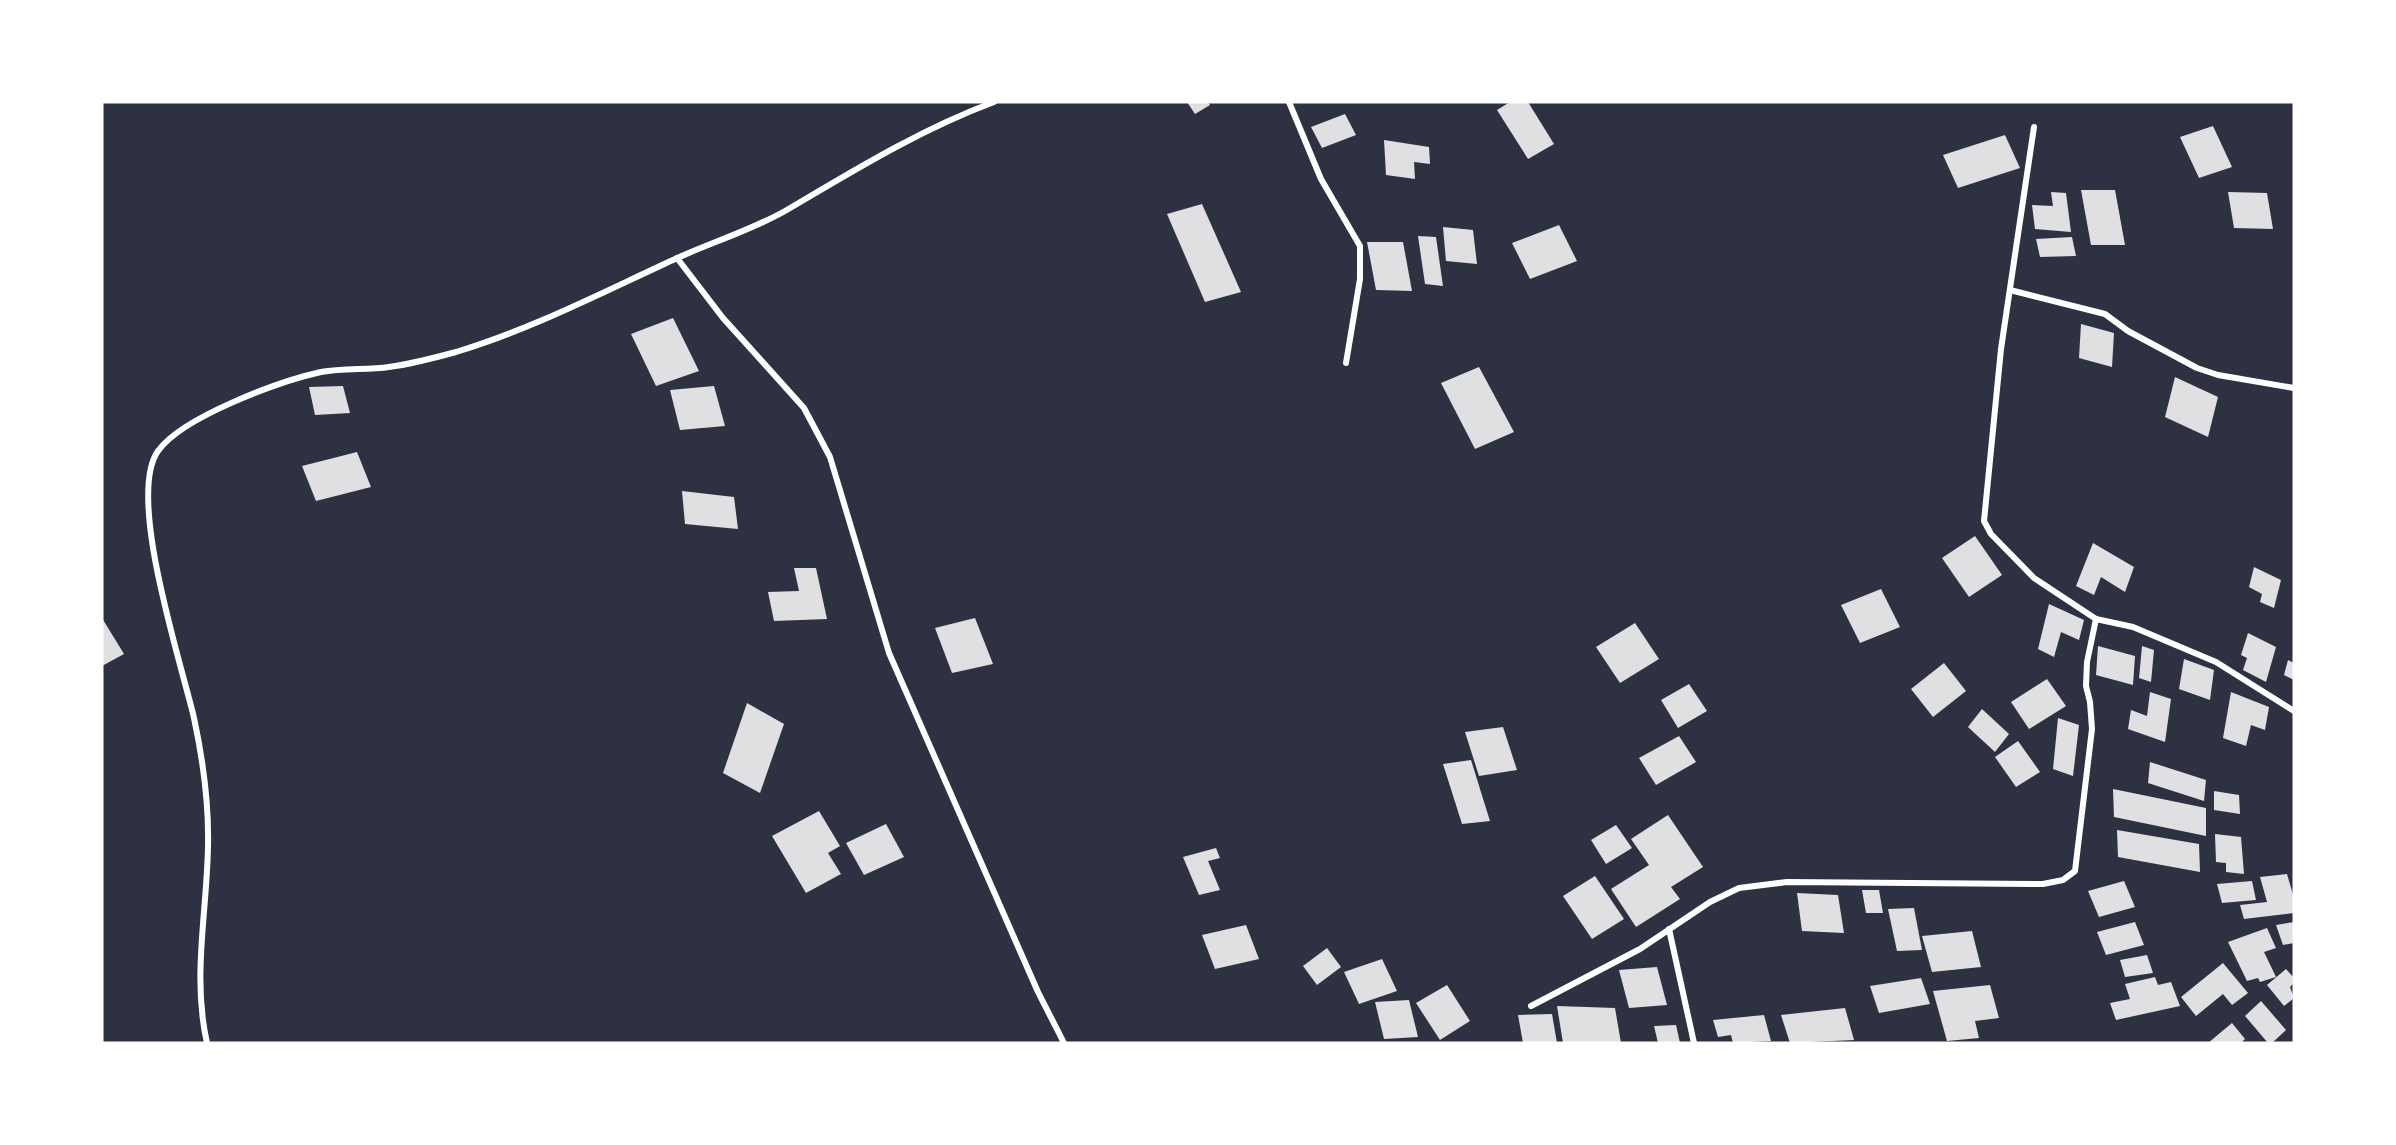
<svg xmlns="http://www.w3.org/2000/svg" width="2396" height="1145" viewBox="0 0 2396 1145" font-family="Mulish,sans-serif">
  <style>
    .building { fill: #e0e0e3 }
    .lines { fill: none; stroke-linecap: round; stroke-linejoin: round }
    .minor { stroke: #fff; stroke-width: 6 }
  </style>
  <rect width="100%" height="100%" fill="#2d3142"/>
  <g class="building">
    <polygon points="1187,102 1208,102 1210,105 1195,114"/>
    <polygon points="1510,102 1528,102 1554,144 1528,159 1497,110"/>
    <polygon points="1345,114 1356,135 1322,148 1311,127"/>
    <polygon points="2213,126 2232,167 2199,178 2180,137"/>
    <polygon points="2005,135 2020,168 1958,188 1943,155"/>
    <polygon points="1384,140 1429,147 1430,164 1414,162 1415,179 1386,175"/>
    <polygon points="2081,190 2115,190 2125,245 2091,245"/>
    <polygon points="2051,192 2066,193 2071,232 2035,229 2032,205 2053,206"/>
    <polygon points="2228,192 2267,193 2273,229 2234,228"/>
    <polygon points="1202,204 1241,292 1205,302 1167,214"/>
    <polygon points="1559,225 1577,261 1530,279 1512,243"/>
    <polygon points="1443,227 1473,230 1477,264 1446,261"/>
    <polygon points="1418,236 1436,237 1443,286 1425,284"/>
    <polygon points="2072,237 2076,256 2040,257 2036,239"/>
    <polygon points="1367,242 1403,242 1412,291 1376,290"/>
    <polygon points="673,318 699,371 656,386 631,334"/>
    <polygon points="2081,324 2114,333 2112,367 2079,358"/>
    <polygon points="1479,367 1514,432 1475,449 1441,383"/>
    <polygon points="2175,377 2218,397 2208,437 2165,417"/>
    <polygon points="343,386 350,413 315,415 309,387"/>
    <polygon points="714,386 725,426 680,430 670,390"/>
    <polygon points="357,452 371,487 316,501 302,466"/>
    <polygon points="682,491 734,497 738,529 685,524"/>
    <polygon points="1975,536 2002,575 1969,597 1942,558"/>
    <polygon points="2093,543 2134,567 2125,592 2101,577 2094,595 2076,586"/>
    <polygon points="2254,567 2281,580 2274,608 2260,602 2262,594 2249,587"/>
    <polygon points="794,568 816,568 827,619 774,621 768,592 799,591"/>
    <polygon points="1881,589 1900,627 1860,643 1841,605"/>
    <polygon points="2049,604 2084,620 2079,640 2061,632 2054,657 2038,649"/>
    <polygon points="102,618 124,654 102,666"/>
    <polygon points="975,618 993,664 952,673 935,628"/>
    <polygon points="1635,623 1659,659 1620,683 1596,647"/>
    <polygon points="2248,633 2276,647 2266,682 2243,670 2247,658 2241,655"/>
    <polygon points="2098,646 2135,656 2133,685 2096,675"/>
    <polygon points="2142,646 2154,650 2151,682 2139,678"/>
    <polygon points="2184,659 2214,670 2210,700 2179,689"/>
    <polygon points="2288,660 2294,663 2294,680 2284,675"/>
    <polygon points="1944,663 1966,691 1933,717 1911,689"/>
    <polygon points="2047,679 2066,706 2029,729 2011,702"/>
    <polygon points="1689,684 1707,711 1678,728 1661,700"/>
    <polygon points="2150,692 2171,699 2165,742 2128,729 2131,710 2147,716"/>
    <polygon points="2231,692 2269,707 2265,730 2251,725 2246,746 2223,738"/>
    <polygon points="747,703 784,724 760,793 723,773"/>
    <polygon points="1982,709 2009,734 1995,752 1968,727"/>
    <polygon points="2058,718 2079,725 2073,776 2053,769"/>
    <polygon points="1503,727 1517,770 1479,776 1465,732"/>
    <polygon points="1679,736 1696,762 1656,785 1639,758"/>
    <polygon points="2018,741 2040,772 2016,787 1995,757"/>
    <polygon points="1471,760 1490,821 1462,824 1443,764"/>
    <polygon points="2150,762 2206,780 2204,801 2148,783"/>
    <polygon points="2113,789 2206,808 2206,836 2114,817"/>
    <polygon points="2214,791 2239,795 2240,814 2214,810"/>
    <polygon points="819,811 840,846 828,853 841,874 806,893 772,836"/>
    <polygon points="1668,815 1703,867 1671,887 1680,899 1636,927 1611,889 1649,865 1631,839"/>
    <polygon points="886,824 904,857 864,875 846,843"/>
    <polygon points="1616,825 1632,848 1606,864 1591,840"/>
    <polygon points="2117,830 2199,844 2200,872 2118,857"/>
    <polygon points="2215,834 2241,837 2244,874 2226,872 2226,863 2216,862"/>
    <polygon points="1216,848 1220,858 1208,861 1220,890 1199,895 1183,857"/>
    <polygon points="2287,874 2294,898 2294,913 2244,919 2240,905 2267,902 2260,877"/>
    <polygon points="1595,876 1624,919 1592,939 1563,896"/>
    <polygon points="2124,881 2135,907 2099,917 2088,891"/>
    <polygon points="2252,881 2256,900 2222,903 2217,884"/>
    <polygon points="1862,890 1879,890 1883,913 1866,913"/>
    <polygon points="1797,893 1838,895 1844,933 1802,931"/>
    <polygon points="1914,908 1922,950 1897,951 1888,909"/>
    <polygon points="2135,922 2144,945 2106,955 2097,932"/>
    <polygon points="2294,922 2294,943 2283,945 2276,925"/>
    <polygon points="1246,925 1259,959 1215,969 1202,935"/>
    <polygon points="2267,928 2276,948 2264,952 2276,977 2260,982 2258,978 2247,981 2228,942"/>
    <polygon points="1972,931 1981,967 1932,972 1922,936"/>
    <polygon points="1327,948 1341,967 1317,985 1303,966"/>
    <polygon points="2147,955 2153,973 2125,977 2120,960"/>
    <polygon points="1382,959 1397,991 1359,1004 1344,972"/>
    <polygon points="2223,963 2248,993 2232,1005 2223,994 2196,1016 2181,997"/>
    <polygon points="1657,967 1667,1005 1629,1008 1619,970"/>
    <polygon points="2286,969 2294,978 2294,983 2290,987 2294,998 2284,1006 2267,985"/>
    <polygon points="2155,977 2158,985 2171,982 2180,1006 2116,1020 2110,1003 2130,999 2125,984"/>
    <polygon points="1921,978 1930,1004 1879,1013 1870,986"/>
    <polygon points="1447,985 1470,1021 1440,1040 1416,1003"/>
    <polygon points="1990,985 1999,1018 1975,1021 1979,1038 1947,1041 1933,991"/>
    <polygon points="1409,1000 1418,1037 1384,1039 1375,1002"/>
    <polygon points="2261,1001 2286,1030 2272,1043 2268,1043 2245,1016"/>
    <polygon points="1557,1006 1615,1008 1621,1043 1563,1043"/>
    <polygon points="1845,1008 1854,1040 1790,1043 1781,1015"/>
    <polygon points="1552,1014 1557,1043 1523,1043 1518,1015"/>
    <polygon points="1764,1015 1771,1041 1733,1043 1731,1035 1718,1037 1713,1020"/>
    <polygon points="2232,1023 2245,1039 2241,1043 2208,1043"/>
    <polygon points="1676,1025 1680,1043 1658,1043 1654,1026"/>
  </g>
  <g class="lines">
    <g class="minor">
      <polyline points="1289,102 1321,179 1360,246 1360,279 1346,363"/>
      <polyline points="2034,127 2001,349 1984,521 1991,534 2034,578 2096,619 2133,627 2216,662 2294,711"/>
      <polyline points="677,258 723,318 804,408 830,457 889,653 1038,992 1064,1043"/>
      <polyline points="2010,290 2105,314 2128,331 2197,368 2218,375 2294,388"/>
      <polyline points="1669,929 1694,1043"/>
      <polyline points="1531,1006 1640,949 1710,902 1739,888 1787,882 2043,884 2063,880 2075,871 2092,729 2090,702 2086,686 2087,662 2096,619"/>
      <path d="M207,1043C192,977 207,912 208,846C209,802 203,760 194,718C181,662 126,496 158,451C182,417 280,381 321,372C343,368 367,370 389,367C411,364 434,358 456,352C532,329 601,293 673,260C709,243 750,231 785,211C853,171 919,130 994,102"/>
    </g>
  </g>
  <rect width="2396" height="1145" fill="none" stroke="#ffffff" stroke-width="207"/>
</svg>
